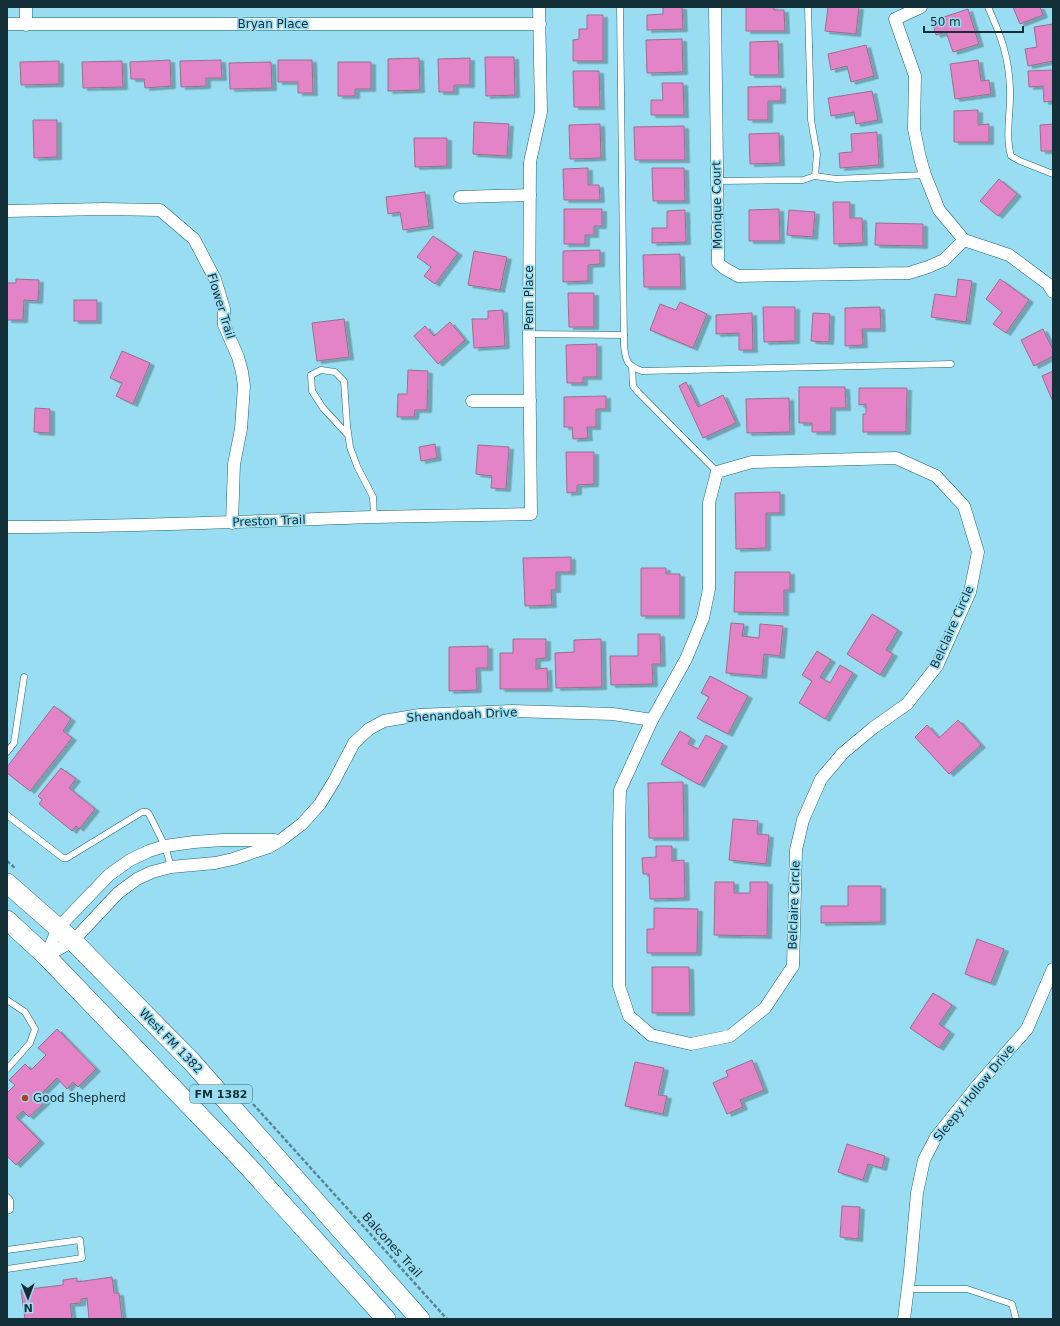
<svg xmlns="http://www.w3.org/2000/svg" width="1060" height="1326" viewBox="0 0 1060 1326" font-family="'DejaVu Sans',sans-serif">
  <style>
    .building { fill: #e284c7; stroke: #9c6e8e; filter: url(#shadow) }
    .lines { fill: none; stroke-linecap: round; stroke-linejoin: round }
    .lane-casing { stroke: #1f6678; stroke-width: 7 }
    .street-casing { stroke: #1f6678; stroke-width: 13 }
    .primary-casing { stroke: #1f6678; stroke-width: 20 }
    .path { stroke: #578796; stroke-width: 2.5; stroke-dasharray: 4 2; stroke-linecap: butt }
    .lane { stroke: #fff; stroke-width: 6 }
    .street { stroke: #fff; stroke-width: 12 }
    .primary { stroke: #fff; stroke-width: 19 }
    .poi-dot { fill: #a9421e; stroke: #99ddf2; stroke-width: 1.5 }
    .labels { text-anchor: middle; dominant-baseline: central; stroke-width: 3.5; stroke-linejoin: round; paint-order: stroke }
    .shield { fill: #99ddf2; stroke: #3b636f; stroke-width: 1 }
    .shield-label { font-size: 11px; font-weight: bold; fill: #132f37 }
    .street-label { font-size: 12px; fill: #132f37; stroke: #99ddf2 }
    .poi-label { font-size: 12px; fill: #132f37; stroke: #99ddf2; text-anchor: start }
  </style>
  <defs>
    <filter id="shadow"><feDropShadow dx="4.5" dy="2.5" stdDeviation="0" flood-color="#0004"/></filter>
  </defs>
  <rect width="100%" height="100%" fill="#99ddf2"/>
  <g class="building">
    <polygon points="663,7 682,7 683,29 647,30 647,15 663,14"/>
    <polygon points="746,7 774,7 774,10 784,10 785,31 746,31"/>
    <polygon points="828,7 859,7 856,34 825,31"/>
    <polygon points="1013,7 1040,7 1043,15 1020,24"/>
    <polygon points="968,9 979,44 953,52 946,32 936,35 932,21"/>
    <polygon points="587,15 603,15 603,61 573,61 573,40 579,39 579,29 587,29"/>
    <polygon points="1053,24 1053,61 1028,66 1025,49 1037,47 1034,27"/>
    <polygon points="682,39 683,72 647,73 646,40"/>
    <polygon points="778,41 779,75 750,75 750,42"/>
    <polygon points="866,45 874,76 851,82 847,66 831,70 828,54"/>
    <polygon points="485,57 514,57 515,95 486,96"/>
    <polygon points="419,58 420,90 388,91 388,59"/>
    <polygon points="470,58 470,85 454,85 454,92 439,92 438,59"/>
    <polygon points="170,60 171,86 145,88 144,79 131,79 130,62"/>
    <polygon points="221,60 222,78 206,78 206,86 181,87 180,61"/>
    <polygon points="278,60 312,60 313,93 298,93 298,82 278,82"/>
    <polygon points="978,60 981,81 989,80 991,94 955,99 950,64"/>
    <polygon points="59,61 59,84 21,85 20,62"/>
    <polygon points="122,61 123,87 83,88 82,62"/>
    <polygon points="271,62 272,88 230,89 229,63"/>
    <polygon points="338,62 371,62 371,89 355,89 355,96 338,96"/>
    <polygon points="1053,70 1053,101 1044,102 1043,86 1029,87 1028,71"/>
    <polygon points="573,71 599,71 600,107 574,107"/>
    <polygon points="662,83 683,83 684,115 651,115 651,100 663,100"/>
    <polygon points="781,86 781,101 768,101 768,120 748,120 748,87"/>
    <polygon points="872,91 878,120 856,124 854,112 831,116 828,98"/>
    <polygon points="978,110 978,125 989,124 989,142 954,142 954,111"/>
    <polygon points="33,120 57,120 57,157 34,158"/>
    <polygon points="474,122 509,124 507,156 473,154"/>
    <polygon points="600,124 601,158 570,159 569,125"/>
    <polygon points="1053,124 1053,151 1041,151 1040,125"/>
    <polygon points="684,126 685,160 635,160 634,127"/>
    <polygon points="877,132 879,165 840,168 839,153 852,152 851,134"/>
    <polygon points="779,133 780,163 750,164 749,134"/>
    <polygon points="414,138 447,138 447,166 415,167"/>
    <polygon points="588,168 588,185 599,185 600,200 564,200 563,169"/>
    <polygon points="652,168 684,168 685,201 653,201"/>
    <polygon points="999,179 1017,194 998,216 980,201"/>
    <polygon points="425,192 429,226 403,230 400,212 388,214 386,197"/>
    <polygon points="833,202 850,202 850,218 862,218 863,243 834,244"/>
    <polygon points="564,209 602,209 602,226 594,226 594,235 585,235 585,244 564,244"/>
    <polygon points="779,209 780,241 749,241 749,210"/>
    <polygon points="685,210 686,242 652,243 652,228 667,228 667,211"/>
    <polygon points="789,210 815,212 813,237 787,235"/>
    <polygon points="876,223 923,224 923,246 875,245"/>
    <polygon points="433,236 458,253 435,284 424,276 431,267 417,257"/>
    <polygon points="600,250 600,264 588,265 588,281 563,282 563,251"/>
    <polygon points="474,251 507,257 500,290 468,285"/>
    <polygon points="680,254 681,287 644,287 643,255"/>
    <polygon points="16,279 39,280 38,301 24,300 23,320 7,320 7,283 16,283"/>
    <polygon points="958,279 972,281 966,322 931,317 935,294 956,297"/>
    <polygon points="1000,279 1029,300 1006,333 993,324 1002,312 986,299"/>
    <polygon points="568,293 594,293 594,327 569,327"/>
    <rect x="74" y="300" width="23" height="21"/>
    <polygon points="680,302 707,314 693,348 650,330 660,304 676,310"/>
    <polygon points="763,307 795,307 795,341 764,342"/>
    <polygon points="880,307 881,329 862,329 863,345 845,346 845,308"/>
    <polygon points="503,310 505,346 474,348 472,319 488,319 488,311"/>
    <polygon points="752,313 753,350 739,350 739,333 716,334 716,315"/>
    <polygon points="813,313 830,314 829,342 811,341"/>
    <polygon points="344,319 349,357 317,361 312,323"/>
    <polygon points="450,322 465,340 438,364 414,336 425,326 434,336"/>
    <polygon points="1043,329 1053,350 1053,356 1034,366 1021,340"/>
    <polygon points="597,344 597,377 583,377 583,383 567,383 566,345"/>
    <polygon points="122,351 150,363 133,404 116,396 122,383 110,378"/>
    <polygon points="408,370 428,371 427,410 415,410 414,417 397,417 398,394 407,394"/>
    <polygon points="1053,371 1053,402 1042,376"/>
    <polygon points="686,382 698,407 723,395 736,423 703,438 679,386"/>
    <polygon points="799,387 845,387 846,408 831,408 831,432 812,432 812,423 799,423"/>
    <polygon points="859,388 907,388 906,432 863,432 863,414 866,414 866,404 859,405"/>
    <polygon points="606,396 606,409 596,409 596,427 587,427 588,438 573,439 572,427 564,427 564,397"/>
    <polygon points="789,398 790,432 747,433 746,399"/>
    <polygon points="35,408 50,409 50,433 34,432"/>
    <polygon points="435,444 437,458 421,461 419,447"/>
    <polygon points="478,445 509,447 506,489 491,488 492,476 476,474"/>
    <polygon points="566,452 594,452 594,484 577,485 577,492 567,493"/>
    <polygon points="780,492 780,513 766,513 766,548 736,549 735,493"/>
    <polygon points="571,557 571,572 556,572 556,590 551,590 552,605 525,606 523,558"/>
    <polygon points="641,568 666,568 666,574 680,574 680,616 641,616"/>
    <polygon points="735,572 790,572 790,590 784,590 784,613 734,612"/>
    <polygon points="872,614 898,630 886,650 893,654 880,675 847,654"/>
    <polygon points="731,623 744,624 742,636 759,638 760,624 783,626 780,656 764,654 762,676 726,673"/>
    <polygon points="638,634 660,634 661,664 652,664 653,684 611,685 610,656 638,656"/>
    <polygon points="513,639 546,639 546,658 536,659 536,669 547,668 548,689 500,689 500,653 513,653"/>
    <polygon points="601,639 602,687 556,688 555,653 574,652 574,640"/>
    <polygon points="488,646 488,668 476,668 477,690 449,691 449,647"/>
    <polygon points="817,651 831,660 820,677 830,683 840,665 853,673 825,719 799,703 812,681 802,675"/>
    <polygon points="710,676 748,696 728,734 697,718 709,697 701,693"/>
    <polygon points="54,706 71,719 63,731 72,738 30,791 7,773 7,767"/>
    <polygon points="958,720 981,745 949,774 915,737 927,725 939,738"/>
    <polygon points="680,731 691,738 688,744 698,749 706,735 723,744 700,785 661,764"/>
    <polygon points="61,768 76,779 69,788 95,809 79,829 76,826 72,831 39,804 42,800 38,796"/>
    <polygon points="683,782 684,838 649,838 648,783"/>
    <polygon points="733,819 758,821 757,834 769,835 766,864 729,860"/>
    <polygon points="656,846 672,846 672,861 684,860 685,898 650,899 649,874 643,874 642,858 656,857"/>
    <polygon points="715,882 734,882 734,893 750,893 750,882 768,882 767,936 714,935"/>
    <polygon points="848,886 881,886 881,922 821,923 821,906 848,906"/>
    <polygon points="654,908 698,909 697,953 647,953 647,929 654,929"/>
    <polygon points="977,939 1004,949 991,983 965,974"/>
    <polygon points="652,967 689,967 690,1013 652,1013"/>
    <polygon points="933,993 952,1005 939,1024 950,1032 939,1048 910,1028"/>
    <polygon points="57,1029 96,1069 78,1087 73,1082 67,1089 57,1078 40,1095 46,1101 29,1117 23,1111 16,1117 40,1141 16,1165 7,1156 7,1093 15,1085 9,1080 25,1064 31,1070 46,1055 38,1048"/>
    <polygon points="752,1060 764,1090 740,1100 743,1107 727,1114 713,1083 728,1076 726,1071"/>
    <polygon points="635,1062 664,1068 658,1095 667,1096 663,1114 625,1106"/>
    <polygon points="847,1144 885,1156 882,1168 868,1164 863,1180 838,1172"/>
    <polygon points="842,1206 860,1207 858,1239 840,1237"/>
    <polygon points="112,1277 114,1293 119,1293 122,1319 89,1319 87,1298 81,1299 81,1303 70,1304 72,1319 25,1319 21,1290 63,1285 63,1280 77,1278 77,1282"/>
  </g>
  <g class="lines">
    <defs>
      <g id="lane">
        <path d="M620,7L624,346C626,361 626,365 642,371L951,364"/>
        <path d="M988,7C1001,36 1009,57 1010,89C1011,111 1005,135 1011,156L1020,161L1053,174"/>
        <polyline points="815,176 836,179 925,175"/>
        <polyline points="717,181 803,180 815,176 817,154 811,120 808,7"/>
        <polyline points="529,334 624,335"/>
        <polyline points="632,367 633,386 638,392 717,472"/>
        <polyline points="348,435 323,408 312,391 311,375 321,370 335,372 344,381 347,425 350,447 357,466 373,497 374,517"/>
        <polyline points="7,752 14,743 24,677"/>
        <polyline points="7,815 63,858 67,858 142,812 147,812 149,814 165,846 171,867"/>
        <polyline points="7,1000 25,1012 35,1029 30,1043 7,1069"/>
        <polyline points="7,1197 10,1200 10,1210 7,1211"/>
        <polyline points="7,1250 80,1240 82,1258 7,1269"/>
        <polyline points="907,1289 967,1289 1012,1304 1016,1319"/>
      </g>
      <g id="street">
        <polyline points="26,7 26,25"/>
        <polyline points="715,7 718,249 718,263 724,268 738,276 909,273 928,267 944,260 964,240"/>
        <polyline points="921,7 895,19 915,76 914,129 920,158 925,175 939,210 964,240 1009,255 1048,284 1053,292"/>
        <polyline points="7,24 540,24"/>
        <polyline points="460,197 530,195"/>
        <polyline points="7,211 103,209 160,210 194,239 215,279 224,309 224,325 238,357 242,372 244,386 241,429 234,464 232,523"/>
        <polyline points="472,401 530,401"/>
        <polygon points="896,458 936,476 964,506 978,552 970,592 937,666 907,704 873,728 843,753 821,779 803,820 796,850 793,966 765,1008 730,1036 691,1044 651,1035 629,1016 619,986 619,828 620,790 652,720 686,659 703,618 709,589 709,503 717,472 752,462"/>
        <path d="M7,527C129,527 251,521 373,517C426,516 478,515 531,514L529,334L530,162L541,112L539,7"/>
        <polyline points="46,956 73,941 118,893 137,879 152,872 171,867 215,863 233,859 269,847 281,840 302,824 320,804 334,781 354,743 369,729 384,721 419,715 513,711 613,714 652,720"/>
        <polyline points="46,956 58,928 109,875 130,860 149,851 165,846 194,842 223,840 275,840"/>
        <polyline points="904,1319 910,1271 917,1193 924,1160 936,1137 977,1086 1027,1029 1053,969"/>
      </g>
      <g id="primary">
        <polyline points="7,883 73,941 191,1061 420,1319"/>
        <polyline points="7,920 46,956 245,1163 386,1319"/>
      </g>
    </defs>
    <use href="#lane" class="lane-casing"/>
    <use href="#street" class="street-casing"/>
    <use href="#primary" class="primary-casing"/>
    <g class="path">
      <polyline points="7,861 16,869"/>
      <polyline points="253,1104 447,1319"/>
    </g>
    <use href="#lane" class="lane"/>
    <use href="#street" class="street"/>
    <use href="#primary" class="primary"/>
  </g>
  <circle class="poi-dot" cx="25" cy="1098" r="4"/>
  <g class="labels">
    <rect class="shield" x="190" y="1085" width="62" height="18" rx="3"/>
    <g class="shield-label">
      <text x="221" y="1094">FM 1382</text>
    </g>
    <g class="street-label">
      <text x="273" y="24">Bryan Place</text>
      <text transform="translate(717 205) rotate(-91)">Monique Court</text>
      <text transform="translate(529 298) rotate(-90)">Penn Place</text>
      <text transform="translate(221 306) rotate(73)">Flower Trail</text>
      <text transform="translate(269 521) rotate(-2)">Preston Trail</text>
      <text transform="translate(952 627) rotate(-66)">Belclaire Circle</text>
      <text transform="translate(462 715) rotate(-3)">Shenandoah Drive</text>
      <text transform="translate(794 905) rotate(-88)">Belclaire Circle</text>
      <text transform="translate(171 1041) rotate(46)">West FM 1382</text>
      <text transform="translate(974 1093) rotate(-51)">Sleepy Hollow Drive</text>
      <text transform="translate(392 1245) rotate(48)">Balcones Trail</text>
    </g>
    <g class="poi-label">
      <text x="33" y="1098">Good Shepherd</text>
    </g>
  </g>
  <rect width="1060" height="1326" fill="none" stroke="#132f37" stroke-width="16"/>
  <g transform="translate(28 1298) rotate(179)" stroke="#99ddf2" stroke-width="3" paint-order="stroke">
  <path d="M0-3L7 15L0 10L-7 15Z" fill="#132f37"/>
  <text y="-6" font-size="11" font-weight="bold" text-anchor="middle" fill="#132f37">N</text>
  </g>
  <path d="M924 26v6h99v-6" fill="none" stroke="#132f37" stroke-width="2"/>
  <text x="930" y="26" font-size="12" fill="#132f37" stroke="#99ddf2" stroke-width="3" paint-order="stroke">50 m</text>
</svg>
